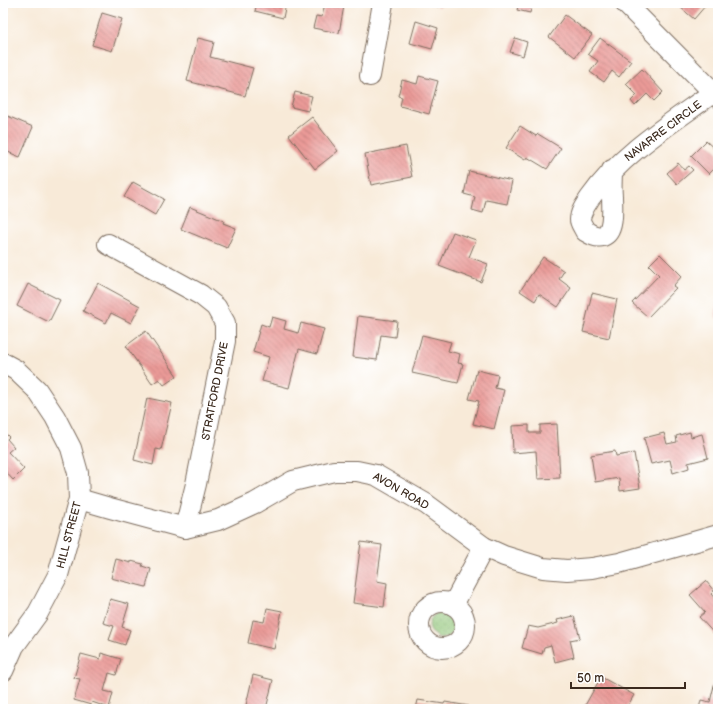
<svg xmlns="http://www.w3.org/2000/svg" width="721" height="712" viewBox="0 0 721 712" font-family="'Balsamiq Sans',sans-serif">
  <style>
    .grass { fill: url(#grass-dots); stroke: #65774a }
    .building { fill: url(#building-back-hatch) }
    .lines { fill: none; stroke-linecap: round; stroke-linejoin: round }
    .minor-casing { stroke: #7d6d5f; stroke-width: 22 }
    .minor { stroke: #fff; stroke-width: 20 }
    .labels { text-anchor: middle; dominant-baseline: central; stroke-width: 3; stroke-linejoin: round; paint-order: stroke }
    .street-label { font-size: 11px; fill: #3b2a1e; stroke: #fff }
  </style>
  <defs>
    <pattern id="grass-dots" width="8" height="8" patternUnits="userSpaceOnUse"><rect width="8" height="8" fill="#8fc476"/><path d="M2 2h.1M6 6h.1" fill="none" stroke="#769f60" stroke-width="1.8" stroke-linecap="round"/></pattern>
    <pattern id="building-back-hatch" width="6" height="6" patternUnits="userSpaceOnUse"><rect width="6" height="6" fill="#ea9a97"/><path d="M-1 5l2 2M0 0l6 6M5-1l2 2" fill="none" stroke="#bf7e7b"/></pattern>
  </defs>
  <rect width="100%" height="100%" fill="#fff"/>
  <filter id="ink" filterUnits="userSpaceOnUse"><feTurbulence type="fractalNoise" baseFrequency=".025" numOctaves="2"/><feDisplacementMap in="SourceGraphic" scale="8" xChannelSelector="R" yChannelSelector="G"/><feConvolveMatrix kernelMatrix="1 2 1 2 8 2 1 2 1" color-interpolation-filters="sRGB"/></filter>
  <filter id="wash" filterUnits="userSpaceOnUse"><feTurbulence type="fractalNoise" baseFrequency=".012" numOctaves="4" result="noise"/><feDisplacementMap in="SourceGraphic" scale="16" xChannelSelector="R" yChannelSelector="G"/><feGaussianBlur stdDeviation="0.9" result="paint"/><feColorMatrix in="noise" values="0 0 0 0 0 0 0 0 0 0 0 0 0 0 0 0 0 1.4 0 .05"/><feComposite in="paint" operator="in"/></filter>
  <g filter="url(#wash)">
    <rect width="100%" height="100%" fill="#f8ead8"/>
    <circle class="grass" cx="442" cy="625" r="13"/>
    <g id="blocks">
      <g class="building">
        <polygon points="257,3 286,3 283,18 255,11"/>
        <polygon points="325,3 344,6 339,33 313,28 316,16 322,17"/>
        <polygon points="436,3 450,3 437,7"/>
        <polygon points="519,3 532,3 530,13 517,10"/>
        <polygon points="683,3 704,3 706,5 694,19 680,7"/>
        <polygon points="102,13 122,19 112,51 92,45"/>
        <polygon points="565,15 592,35 575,57 549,37"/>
        <polygon points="416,21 438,28 432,49 410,43"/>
        <polygon points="198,38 214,42 210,57 253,68 245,96 187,81"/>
        <polygon points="515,38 527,42 523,56 510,52"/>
        <polygon points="600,38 631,61 619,77 612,71 604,82 590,72 598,61 588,54"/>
        <polygon points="642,69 663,92 654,101 647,94 635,106 631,101 637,95 626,84"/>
        <polygon points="419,76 438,81 429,114 400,106 402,97 398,96 402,80 417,84"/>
        <polygon points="295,92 312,96 308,111 291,107"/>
        <polygon points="3,114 33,127 20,157 3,150"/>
        <polygon points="312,117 338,151 315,169 289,135"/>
        <polygon points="520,126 536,136 538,134 561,148 547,169 527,157 525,160 506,148"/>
        <polygon points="706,141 718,152 718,165 709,174 691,156"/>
        <polygon points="406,146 412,177 371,185 365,154"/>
        <polygon points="678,163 684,170 689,166 693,170 677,184 667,173"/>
        <polygon points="469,171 512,181 507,204 486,200 483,213 472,210 475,197 464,194"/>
        <polygon points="133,182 164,199 155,215 124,197"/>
        <polygon points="190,207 224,221 223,223 236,228 227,248 181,229"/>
        <polygon points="453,232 476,240 469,257 488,264 481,282 439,266"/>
        <polygon points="660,254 682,276 673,286 676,288 648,317 632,303 659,275 649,265"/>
        <polygon points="543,257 564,271 559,279 571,288 558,307 539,294 535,301 520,291"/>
        <polygon points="98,283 140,306 131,323 111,313 106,323 83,311"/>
        <polygon points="28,284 60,300 49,322 17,306"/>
        <polygon points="592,293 617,299 609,338 583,332"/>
        <rect x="716" y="303" width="2" height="15"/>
        <polygon points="358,316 397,321 395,337 381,335 377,360 353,357"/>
        <polygon points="272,317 286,321 284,329 298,333 301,323 324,329 317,354 299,349 289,388 262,381 269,357 253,352 261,324 269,327"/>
        <polygon points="146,331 177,376 164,385 159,379 152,384 126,346"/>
        <polygon points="422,335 451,342 448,351 460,354 458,363 463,364 458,383 412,373"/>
        <polygon points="477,370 498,375 495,388 504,390 494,429 473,424 479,401 469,399"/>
        <polygon points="147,398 172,403 161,450 156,449 153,465 134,460"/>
        <polygon points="557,424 560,478 538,479 536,451 513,453 512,426 529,425 529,433 540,433 540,425"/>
        <polygon points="3,431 9,437 7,439 14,447 8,452 24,469 13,480 3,469"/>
        <polygon points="690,432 691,437 702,434 708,458 688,463 689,468 673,473 670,460 651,464 644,438 664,433 667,444 677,442 676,436"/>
        <polygon points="615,451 616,456 634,453 640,488 620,491 619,478 595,482 591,455"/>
        <polygon points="361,542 382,545 377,581 387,583 384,607 353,603"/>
        <polygon points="116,559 131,563 131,561 143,564 142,566 151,569 146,587 111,578"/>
        <polygon points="706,581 714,591 711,594 718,602 718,638 699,617 705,612 690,595"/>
        <polygon points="110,599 129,604 122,627 130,630 125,645 109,640 114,626 103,623"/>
        <polygon points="267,608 282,611 274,649 248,643 253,620 264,622"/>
        <polygon points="574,616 580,638 570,640 574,657 555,662 551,645 544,647 542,654 522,648 528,626 538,628 558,623 557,620"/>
        <polygon points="101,653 121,659 116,675 109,673 104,691 113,693 109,708 92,702 91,705 74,700 80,679 74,678 81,654 100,659"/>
        <polygon points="253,675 273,680 266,709 247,709 248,705 246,705"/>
        <polygon points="601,677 634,695 626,709 583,709"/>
        <polygon points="716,677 718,677 718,709 699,709 701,700 710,702"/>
        <polygon points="418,700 444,704 445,702 469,706 469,709 416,709"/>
      </g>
    </g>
  </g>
  <g filter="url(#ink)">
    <use href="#blocks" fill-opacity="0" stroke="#7d6d5f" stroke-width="1"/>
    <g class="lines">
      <defs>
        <g id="minor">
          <polyline points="625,3 718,97"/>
          <polyline points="370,76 383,3"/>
          <path d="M612,170C612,179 611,187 612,196C612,205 615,232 603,236C596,238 590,234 585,231C584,228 580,223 580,220C580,212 586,204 590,198C622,153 670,124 714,92"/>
          <polyline points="108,244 201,295 216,307 225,323 225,341 196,484 185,528"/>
          <polyline points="3,363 16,370 37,390 55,417 71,448 78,473 79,499 58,575 38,613 14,646 3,671"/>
          <polyline points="79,499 110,508 185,528 218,520 255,503 293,481 334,471 357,471 376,475 426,504 484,547 504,556 543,568 567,570 592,568 619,563 718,535"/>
          <circle cx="442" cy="625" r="23"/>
          <polyline points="453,605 484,547"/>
        </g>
      </defs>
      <use href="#minor" class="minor-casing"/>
      <use href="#minor" class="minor"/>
    </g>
  </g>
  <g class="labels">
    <g class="street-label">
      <text transform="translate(663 131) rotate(-37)">NAVARRE CIRCLE</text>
      <text transform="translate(215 391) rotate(-79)">STRATFORD DRIVE</text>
      <text transform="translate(401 491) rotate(30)">AVON ROAD</text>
      <text transform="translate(69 535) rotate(-75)">HILL STREET</text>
    </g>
  </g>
  <rect width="721" height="712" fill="none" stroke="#fff" stroke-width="16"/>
  <path d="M571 682v6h114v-6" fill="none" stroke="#3b2a1e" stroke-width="2"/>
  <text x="577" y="682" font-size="12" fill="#3b2a1e" stroke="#ffffff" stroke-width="3" paint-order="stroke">50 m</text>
</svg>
